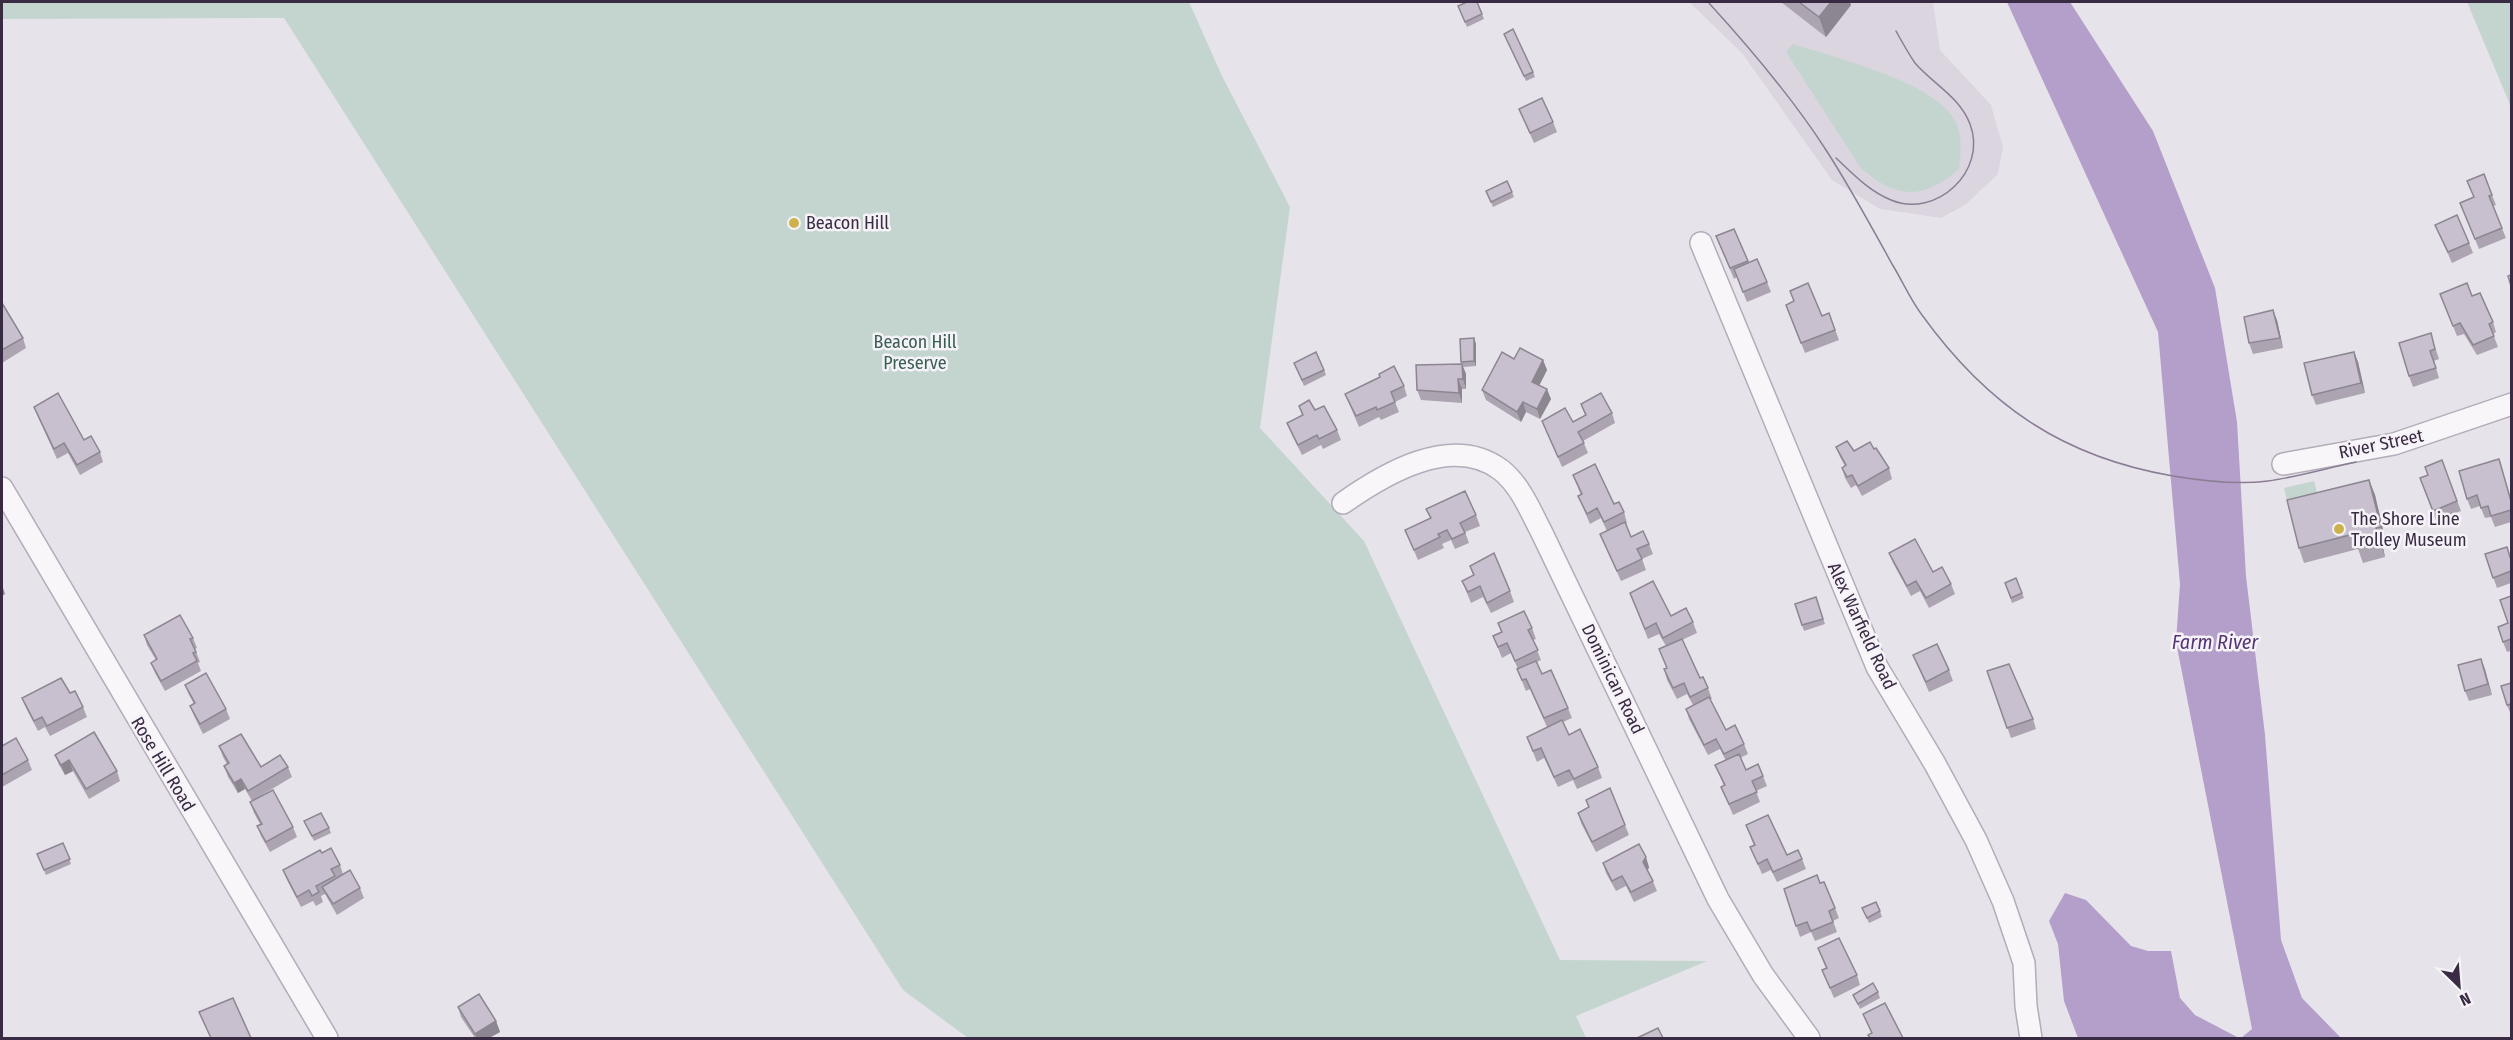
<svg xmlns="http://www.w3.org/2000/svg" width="2513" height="1040" viewBox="0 0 2513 1040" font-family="'Fira Sans Condensed',sans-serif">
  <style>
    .built { fill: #dbd5e0 }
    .green { fill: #c4d5d0 }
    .water { fill: #b39fca }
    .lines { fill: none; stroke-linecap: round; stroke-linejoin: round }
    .street-casing { stroke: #b3acb9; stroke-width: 24 }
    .street { stroke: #f8f6f9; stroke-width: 21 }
    .tram { stroke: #8a7d94; stroke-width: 1.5 }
    .wall { fill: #aca5b1 }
    .shaded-wall { fill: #8c8690 }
    .building { fill: #c8c0ce; stroke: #8c8690; stroke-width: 1.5 }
    .poi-dot { fill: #cdb24c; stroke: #f6f3f8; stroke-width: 2 }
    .labels { text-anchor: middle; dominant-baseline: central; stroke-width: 5; stroke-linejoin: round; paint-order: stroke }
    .poi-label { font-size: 18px; fill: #392b43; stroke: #f6f3f8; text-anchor: start }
    .park-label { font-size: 18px; fill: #395f55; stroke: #f6f3f8 }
    .street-label { font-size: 18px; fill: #392b43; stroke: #f6f3f8 }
    .water-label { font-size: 20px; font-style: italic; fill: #563577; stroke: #f6f3f8 }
  </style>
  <rect width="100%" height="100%" fill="#e7e3eb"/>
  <polygon class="built" points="1689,2 1933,2 1940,50 1991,105 2003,147 1998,174 1965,205 1941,218 1880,209 1832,180 1742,53"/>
  <g class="green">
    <polygon points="2,2 1189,2 1222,76 1290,207 1260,428 1364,541 1560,960 1707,961 1576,1016 1586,1038 968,1038 903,990 284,18 2,19"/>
    <polygon points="2467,2 2511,2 2511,107"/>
    <path d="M1793,44C1833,57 1934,82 1954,119C1963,135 1961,151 1959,169C1923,201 1895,199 1860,167L1786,52Z"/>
    <polygon points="2314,481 2320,504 2290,513 2284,488"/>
  </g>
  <g class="water">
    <polygon points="2007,2 2070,2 2153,131 2215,288 2237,422 2246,576 2265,735 2281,940 2302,998 2341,1038 2241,1038 2252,1029 2176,642 2180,584 2158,332"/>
    <polygon points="2065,893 2086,900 2131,946 2148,951 2171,951 2180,998 2195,1015 2239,1038 2078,1038 2064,1001 2058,944 2049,921"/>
  </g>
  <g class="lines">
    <defs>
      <g id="street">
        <polyline points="1701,243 1877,667 1935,764 1976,840 2003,901 2024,963 2026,1006 2031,1038"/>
        <polyline points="2283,464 2394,444 2512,404"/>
        <polyline points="2,488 327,1038"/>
        <path d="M1343,503C1384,474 1452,433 1501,470C1520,485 1530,510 1541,531L1718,899L1763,975L1809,1038"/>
      </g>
    </defs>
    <use href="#street" class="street-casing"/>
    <use href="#street" class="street"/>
    <g class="tram">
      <path d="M1708,2C1750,48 1792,97 1826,150C1850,187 1871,226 1892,264C1902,280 1910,299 1922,315C1987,405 2062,457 2173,476C2203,481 2237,485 2268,481C2297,477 2327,468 2356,462"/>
      <path d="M1836,158C1853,174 1869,191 1891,200C1936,219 1988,171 1970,124C1959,96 1933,84 1915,63C1908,53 1902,42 1896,31"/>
    </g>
  </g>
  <g class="wall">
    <polygon points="1781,2 1850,2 1851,5 1826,37"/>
    <polygon points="1458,6 1482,14 1484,19 1467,27"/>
    <polygon points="1504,34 1533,72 1535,77 1526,81"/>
    <polygon points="1519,109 1553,122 1557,132 1534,143"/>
    <polygon points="2467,181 2492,195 2496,205 2493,206 2506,238 2479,249 2460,203 2474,197"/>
    <polygon points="1486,191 1512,192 1514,197 1493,207"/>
    <polygon points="2435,225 2469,243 2473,253 2452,263"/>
    <polygon points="1734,229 1749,263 1767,282 1771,292 1747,302 1737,277 1734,279 1716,236"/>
    <polygon points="2440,294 2472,296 2493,322 2496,332 2493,334 2498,347 2477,355 2464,334 2457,336"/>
    <polygon points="2,303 23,338 26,348 2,363"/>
    <polygon points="1786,305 1822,316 1829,313 1839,340 1805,353"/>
    <polygon points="2277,320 2283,348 2253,354 2249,343"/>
    <polygon points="1474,338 1476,344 1476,366 1463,367 1466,374 1466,389 1462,389 1462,403 1421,400 1417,390 1462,364 1461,362"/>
    <polygon points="2434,344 2439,359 2434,361 2439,378 2413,387 2409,376"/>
    <polygon points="2354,352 2358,362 2365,393 2316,405 2312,395"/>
    <polygon points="1514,359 1543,360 1547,370 1539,385 1551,399 1540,419 1526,412 1521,422 1486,400 1482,390"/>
    <polygon points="1294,363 1324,370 1326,375 1304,386"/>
    <polygon points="1404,386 1407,396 1395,402 1399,412 1381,420 1379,417 1359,427 1345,394"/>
    <polygon points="1581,404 1612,413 1615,423 1583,441 1588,453 1562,467 1542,421 1573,422 1585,415"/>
    <polygon points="1299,406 1315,410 1337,430 1341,440 1323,449 1321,445 1302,455 1291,433 1287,423 1302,415"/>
    <polygon points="34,407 84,440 100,452 103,462 80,475 68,453 57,459 38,417"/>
    <polygon points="1836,447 1854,451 1874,449 1889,468 1892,479 1862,496 1856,485 1851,488 1845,478 1842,468 1845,466 1840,457"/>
    <polygon points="2499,459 2511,499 2511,522 2495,527 2491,517 2485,518 2480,506 2471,509 2467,499"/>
    <polygon points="2442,460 2461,511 2436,521 2420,478 2428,475"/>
    <polygon points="1573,475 1614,504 1624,512 1627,523 1625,524 1631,537 1649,544 1653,554 1642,559 1646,570 1621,581 1600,534 1607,531 1601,518 1590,524 1578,496 1581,495"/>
    <polygon points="2369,480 2375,495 2386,542 2382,543 2385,557 2363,563 2358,549 2304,563 2299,548"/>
    <polygon points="1426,509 1476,515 1480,526 1465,532 1469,543 1455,549 1451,540 1442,544 1444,548 1418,560 1405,530 1430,518"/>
    <polygon points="1889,553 1933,572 1951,584 1955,594 1929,608 1920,591 1911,596 1893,563"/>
    <polygon points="2485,554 2511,559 2511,583 2497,588"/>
    <polygon points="1470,566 1510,591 1514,602 1491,613 1483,597 1471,603 1462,581 1473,575"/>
    <polygon points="2016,578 2024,598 2012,603 2005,583"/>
    <polygon points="1630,593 1671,616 1693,622 1697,633 1682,640 1700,678 1708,688 1712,699 1710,699 1726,730 1744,744 1748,754 1740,758 1746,770 1763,776 1767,786 1756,791 1760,802 1733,815 1721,787 1724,786 1715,765 1726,761 1720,749 1708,755 1689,719 1686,709 1693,705 1687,694 1677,699 1667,680 1664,669 1667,668 1659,649 1666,646 1659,634 1648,639"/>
    <polygon points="2511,596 2511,651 2507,652 2503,642 2508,623"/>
    <polygon points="1816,597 1825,624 1804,631 1795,604"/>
    <polygon points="1498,623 1532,628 1536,639 1533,640 1541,660 1537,662 1542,674 1568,708 1572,718 1563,722 1569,735 1598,767 1602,778 1577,789 1573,780 1558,787 1544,758 1537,762 1527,737 1547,727 1530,689 1526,691 1517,669 1518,669 1511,653 1502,658 1493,636 1501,632"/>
    <polygon points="144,635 193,638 197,648 195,649 200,662 198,663 201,671 165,691 155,673 151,663 156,660 147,645"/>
    <polygon points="1913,655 1949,670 1953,681 1929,692"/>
    <polygon points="2481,659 2492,695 2469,701 2465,691"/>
    <polygon points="1987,671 2033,719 2036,729 2011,738"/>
    <polygon points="2511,683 2511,715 2507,705"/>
    <polygon points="185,685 226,709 230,719 203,734 194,716 190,706 194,704 189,695"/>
    <polygon points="70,693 83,707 87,717 50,736 45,727 38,731 26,708 22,698"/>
    <polygon points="2,746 28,760 32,770 2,787"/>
    <polygon points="219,746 261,767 288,767 292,777 252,801 245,789 238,793 228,777 224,766 227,764 223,757"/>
    <polygon points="55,755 117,771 120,781 89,799 73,771 65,775 59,765"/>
    <polygon points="1586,800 1625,825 1629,835 1596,852 1581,823 1578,813 1589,808"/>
    <polygon points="250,802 293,827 297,837 270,852 261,836 257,826 260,824 254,813"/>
    <polygon points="304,821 329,828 331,833 314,841"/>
    <polygon points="1746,825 1787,855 1802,859 1806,869 1777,882 1771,870 1762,874 1750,847 1754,846"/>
    <polygon points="63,843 71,864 46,875 37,854"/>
    <polygon points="322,853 340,865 343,874 360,888 364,898 337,915 325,894 321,896 323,902 316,906 313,901 301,907 287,880 283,870"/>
    <polygon points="1603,863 1649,867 1648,870 1657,891 1634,902 1626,886 1616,891 1606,873"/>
    <polygon points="1820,883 1835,908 1839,918 1833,921 1837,932 1815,941 1811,932 1800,937 1784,889"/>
    <polygon points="1862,908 1880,911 1882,917 1869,923"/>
    <polygon points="1818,948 1857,975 1860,985 1834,998 1822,970 1826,969"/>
    <polygon points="1878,992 1880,998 1860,1009 1853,995"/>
    <polygon points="458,1007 496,1021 500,1032 489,1038 475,1038 461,1017"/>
  </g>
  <g class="shaded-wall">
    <polygon points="1831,2 1850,2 1851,5 1826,37 1819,17"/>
    <polygon points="2273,310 2277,320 2283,348 2280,338"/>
    <polygon points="1474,338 1476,344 1476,366 1474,361"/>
    <polygon points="2354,352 2358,362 2365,393 2361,383"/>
    <polygon points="1543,360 1547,370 1536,392 1532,382"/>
    <polygon points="1462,364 1466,374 1466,389 1463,379"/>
    <polygon points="1458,379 1462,389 1462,403 1459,393"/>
    <polygon points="1547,389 1551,399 1540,419 1537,409"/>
    <polygon points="1523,402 1526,412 1521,422 1517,412"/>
    <polygon points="2369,480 2375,495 2386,542 2381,527"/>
    <polygon points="2376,528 2382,543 2385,557 2380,542"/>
    <polygon points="2,585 5,594 2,596"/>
    <polygon points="2481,659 2485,669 2492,695 2488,684"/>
    <polygon points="69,760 73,771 65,775 61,765"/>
    <polygon points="241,779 245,789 238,793 234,783"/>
    <polygon points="1646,857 1649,867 1647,872 1643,862"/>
    <polygon points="496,1021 500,1032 489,1038 477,1038 475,1034"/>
  </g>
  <g class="building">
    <polygon points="1467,2 1477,2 1482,14 1465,22 1458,6"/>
    <polygon points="1799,2 1831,2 1819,17"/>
    <polygon points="1513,29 1533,72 1524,76 1504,34"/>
    <polygon points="1542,98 1553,122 1530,133 1519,109"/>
    <polygon points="2484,174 2492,195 2489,196 2502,228 2475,239 2460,203 2474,197 2467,181"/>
    <polygon points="1507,181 1512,192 1491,202 1486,191"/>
    <polygon points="2457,215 2469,243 2448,252 2435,225"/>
    <polygon points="1734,229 1748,261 1730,268 1716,236"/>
    <polygon points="1757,259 1767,282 1743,292 1734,269"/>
    <polygon points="2511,275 2511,286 2508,276"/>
    <polygon points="1808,283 1822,316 1829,313 1835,330 1801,343 1786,305 1794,301 1790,291"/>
    <polygon points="2467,283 2472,296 2480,293 2493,322 2489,324 2494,336 2473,345 2460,323 2453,326 2440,294"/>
    <polygon points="2,303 23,338 2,350"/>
    <polygon points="2273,310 2280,338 2249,343 2244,317"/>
    <polygon points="2431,333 2435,349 2430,351 2436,368 2409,376 2399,343"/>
    <polygon points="1474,338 1474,361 1461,362 1460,339"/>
    <polygon points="1520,348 1543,360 1532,382 1547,389 1537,409 1523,402 1517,412 1482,390 1502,352 1514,359"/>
    <polygon points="1316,352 1324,370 1302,380 1294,363"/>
    <polygon points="2354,352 2361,383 2312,395 2304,363"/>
    <polygon points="1462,364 1463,379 1458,379 1459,393 1417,390 1416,365"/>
    <polygon points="1394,366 1404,386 1391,392 1395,402 1377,410 1376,407 1356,416 1345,394 1380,377 1379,374"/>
    <polygon points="58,393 84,440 91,436 100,452 77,465 64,443 54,449 34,407"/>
    <polygon points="1601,393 1612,413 1578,432 1584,443 1558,457 1542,421 1565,408 1573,422 1586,415 1581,404"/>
    <polygon points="1309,400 1315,410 1324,406 1337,430 1319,439 1317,435 1298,445 1287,423 1303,415 1299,406"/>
    <polygon points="1847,441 1854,451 1870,442 1874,449 1876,448 1889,468 1858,486 1852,475 1847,477 1842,468 1846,465 1836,447"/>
    <polygon points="2499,459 2511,501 2511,510 2491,516 2488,506 2481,508 2477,495 2467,499 2459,471"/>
    <polygon points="2442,460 2457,501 2433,511 2420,478 2428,475 2425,467"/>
    <polygon points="1595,464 1614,504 1619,502 1624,512 1604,522 1597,508 1587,514 1578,496 1582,494 1573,475"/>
    <polygon points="2369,480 2381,527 2376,528 2380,542 2357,548 2354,534 2299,548 2287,500"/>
    <polygon points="1465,491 1476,515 1460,523 1465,533 1452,539 1447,530 1438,534 1440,537 1414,550 1405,530 1431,518 1426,509"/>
    <polygon points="1625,522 1631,537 1643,531 1649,544 1637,549 1642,559 1617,571 1600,534"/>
    <polygon points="1915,539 1933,572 1942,567 1951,584 1926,598 1916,581 1907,586 1889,553"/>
    <polygon points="2507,547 2511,560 2511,571 2493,578 2485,554"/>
    <polygon points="1494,553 1510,591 1487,603 1480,586 1468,592 1462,581 1474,575 1470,566"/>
    <polygon points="2016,578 2022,593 2011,598 2005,583"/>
    <polygon points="1653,581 1671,616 1686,608 1693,622 1663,638 1656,623 1645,629 1630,593"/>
    <polygon points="2511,596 2511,639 2503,642 2498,627 2508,623 2500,600"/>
    <polygon points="1816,597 1823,619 1802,625 1795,604"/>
    <polygon points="1524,611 1532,628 1528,630 1538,650 1515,661 1507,643 1498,647 1493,636 1502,632 1498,623"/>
    <polygon points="180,615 193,638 190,639 196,652 193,653 197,661 161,681 151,663 157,659 144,635"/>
    <polygon points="1682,639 1700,678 1703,677 1708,688 1690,697 1684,683 1673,688 1664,669 1667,668 1659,649"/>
    <polygon points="1937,644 1949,670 1926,682 1913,655"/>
    <polygon points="2481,659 2488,684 2465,691 2458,665"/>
    <polygon points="1536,661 1542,674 1551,670 1568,708 1544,718 1526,679 1522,680 1517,669"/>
    <polygon points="2009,664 2033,719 2007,728 1987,671"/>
    <polygon points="206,673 226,709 200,724 190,706 195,703 185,685"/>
    <polygon points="61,678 70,693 75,691 83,707 47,726 42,717 34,721 22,698"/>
    <polygon points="2511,683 2511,704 2507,705 2501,686"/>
    <polygon points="1709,697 1726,730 1735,725 1744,744 1724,754 1716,739 1704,745 1686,709"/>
    <polygon points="1562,720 1569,735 1580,729 1598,767 1574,779 1569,770 1554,777 1541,748 1533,751 1527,737"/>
    <polygon points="94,732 117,771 86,789 69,760 61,765 55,755"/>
    <polygon points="241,734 261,767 280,755 288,767 248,791 241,779 234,783 224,766 229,763 219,746"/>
    <polygon points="16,738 28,760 2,775 2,746"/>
    <polygon points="1739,754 1746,770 1758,764 1763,776 1752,781 1757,792 1729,804 1721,787 1725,785 1715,765"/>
    <polygon points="1610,788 1625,825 1592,842 1578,813 1589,807 1586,800"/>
    <polygon points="273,790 293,827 266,842 257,826 262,824 250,802"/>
    <polygon points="321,813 329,828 312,836 304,821"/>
    <polygon points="1768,815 1787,855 1798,850 1802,859 1773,872 1767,859 1758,864 1750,847 1755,845 1746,825"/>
    <polygon points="63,843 70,859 44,870 37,854"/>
    <polygon points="1639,844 1646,857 1643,862 1653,881 1631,892 1622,876 1612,881 1603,863"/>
    <polygon points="331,848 340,865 331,869 335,876 316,886 319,892 312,896 309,890 297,897 283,870 320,850 322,853"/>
    <polygon points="350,870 360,888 333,904 322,887"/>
    <polygon points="1817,875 1820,883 1824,882 1835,908 1829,911 1833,922 1811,931 1807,922 1796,926 1784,889"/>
    <polygon points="1876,902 1880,911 1867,918 1862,908"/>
    <polygon points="1839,938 1857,975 1830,988 1822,970 1827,968 1818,948"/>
    <polygon points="1873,983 1878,992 1858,1004 1853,995"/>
    <polygon points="479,994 496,1021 475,1034 458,1007"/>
    <polygon points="233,998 251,1038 211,1038 199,1012"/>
    <polygon points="1885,1003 1903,1038 1870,1038 1868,1035 1872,1033 1863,1014"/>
    <polygon points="1658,1028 1663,1038 1637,1038"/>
  </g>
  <g class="poi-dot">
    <circle cx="794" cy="223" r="6"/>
    <circle cx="2339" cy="529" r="6"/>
  </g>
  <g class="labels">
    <g class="poi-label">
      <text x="806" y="223">Beacon Hill</text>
      <text x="2351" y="519">The Shore Line<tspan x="2351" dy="21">Trolley Museum</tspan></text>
    </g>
    <g class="park-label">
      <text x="915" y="342">Beacon Hill<tspan x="915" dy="21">Preserve</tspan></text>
    </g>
    <g class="street-label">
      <text transform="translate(2381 444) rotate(-12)">River Street</text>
      <text transform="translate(1862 626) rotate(65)">Alex Warfield Road</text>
      <text transform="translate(1613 679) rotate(64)">Dominican Road</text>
      <text transform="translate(163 764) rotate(59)">Rose Hill Road</text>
    </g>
    <g class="water-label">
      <text x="2215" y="642">Farm River</text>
    </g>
  </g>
  <rect width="2513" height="1040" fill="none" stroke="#392b43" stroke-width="6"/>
  <g transform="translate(2459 986) rotate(155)" stroke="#f6f3f8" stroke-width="4.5" paint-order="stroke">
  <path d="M0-4.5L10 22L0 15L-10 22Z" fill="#392b43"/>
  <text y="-9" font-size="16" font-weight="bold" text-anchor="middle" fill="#392b43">N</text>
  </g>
</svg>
